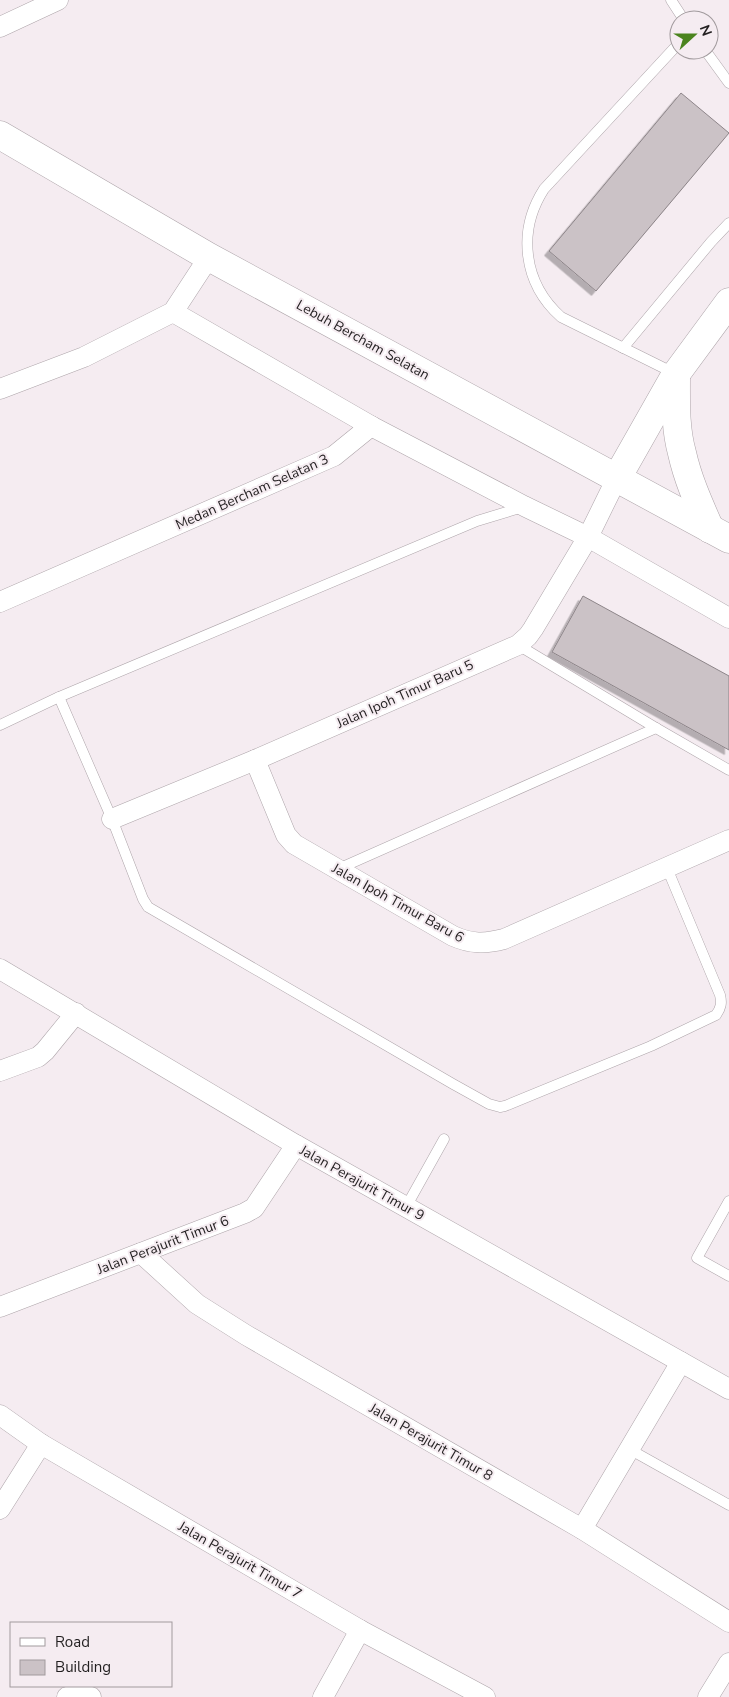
<svg xmlns="http://www.w3.org/2000/svg" width="729" height="1697" viewBox="0 0 729 1697" font-family="'Nunito Sans',sans-serif">
  <style>
    .building { fill: #cbc2c6; stroke: #8d8589; filter: url(#shadow) }
    .lines { fill: none; stroke-linecap: round; stroke-linejoin: round }
    .lane-casing { stroke: #ada4a9; stroke-width: 11 }
    .street-casing { stroke: #ada4a9; stroke-width: 21 }
    .secondary-casing { stroke: #ada4a9; stroke-width: 29 }
    .lane { stroke: #fff; stroke-width: 10 }
    .street { stroke: #fff; stroke-width: 20 }
    .secondary { stroke: #fff; stroke-width: 28 }
    .labels { text-anchor: middle; dominant-baseline: central; stroke-width: 4; stroke-linejoin: round; paint-order: stroke }
    .street-label { font-size: 14px; fill: #221f20; stroke: #f5ecf1 }
  </style>
  <defs>
    <filter id="shadow"><feDropShadow dx="-4.5" dy="4.5" stdDeviation="0" flood-color="#0004"/></filter>
  </defs>
  <rect width="100%" height="100%" fill="#f5ecf1"/>
  <g class="building">
    <polygon points="681,93 729,133 596,291 549,251"/>
    <polygon points="583,596 729,676 729,750 552,652"/>
  </g>
  <g class="lines">
    <defs>
      <g id="lane">
        <polyline points="671,0 684,20"/>
        <polyline points="705,50 729,83"/>
        <polyline points="623,348 711,242 729,223"/>
        <path d="M676,374L561,317C523,283 517,231 544,189L679,43"/>
        <polyline points="518,645 656,728 729,770"/>
        <path d="M59,697L112,819L143,899L148,907L453,1084L489,1104L500,1107L505,1106L651,1046L716,1015C721,1008 722,1003 720,995L667,868"/>
        <polyline points="0,725 59,697 477,521 523,507"/>
        <polyline points="338,869 656,728"/>
        <polyline points="729,1201 697,1258 729,1276"/>
        <polyline points="406,1207 444,1139"/>
        <polyline points="629,1449 729,1505"/>
      </g>
      <g id="street">
        <polyline points="0,27 58,0"/>
        <polyline points="0,389 84,357 173,312 209,257"/>
        <polyline points="371,426 524,506 588,537 729,618"/>
        <polyline points="0,602 334,456 371,426 173,312"/>
        <path d="M255,760L286,835L294,844L453,936C471,944 485,944 504,939L729,840"/>
        <polyline points="112,819 255,760 518,645 528,636 533,629 588,537 617,478"/>
        <polyline points="0,969 296,1145 729,1389"/>
        <polyline points="0,1071 38,1057 45,1051 76,1013"/>
        <polyline points="141,1253 197,1304 246,1335 582,1529 729,1622"/>
        <polyline points="0,1307 245,1213 254,1208 296,1145"/>
        <polyline points="0,1415 41,1444 360,1630 485,1697"/>
        <polyline points="0,1509 41,1444"/>
        <polyline points="582,1529 681,1362"/>
        <polyline points="67,1697 82,1695 91,1697"/>
        <polyline points="323,1697 360,1630"/>
        <polyline points="708,1697 729,1663"/>
      </g>
      <g id="secondary">
        <polyline points="0,135 209,257 729,539"/>
        <path d="M676,376C676,402 675,428 682,453C688,480 699,504 710,529"/>
        <polyline points="617,478 676,374 729,302"/>
      </g>
    </defs>
    <use href="#lane" class="lane-casing"/>
    <use href="#street" class="street-casing"/>
    <use href="#secondary" class="secondary-casing"/>
    <use href="#lane" class="lane"/>
    <use href="#street" class="street"/>
    <use href="#secondary" class="secondary"/>
  </g>
  <g class="labels">
    <g class="street-label">
      <text transform="translate(363 340) rotate(29)">Lebuh Bercham Selatan</text>
      <text transform="translate(252 492) rotate(-24)">Medan Bercham Selatan 3</text>
      <text transform="translate(405 694) rotate(-24)">Jalan Ipoh Timur Baru 5</text>
      <text transform="translate(398 903) rotate(29)">Jalan Ipoh Timur Baru 6</text>
      <text transform="translate(362 1183) rotate(29)">Jalan Perajurit Timur 9</text>
      <text transform="translate(163 1245) rotate(-21)">Jalan Perajurit Timur 6</text>
      <text transform="translate(431 1442) rotate(30)">Jalan Perajurit Timur 8</text>
      <text transform="translate(240 1560) rotate(30)">Jalan Perajurit Timur 7</text>
    </g>
  </g>
  <rect x="10" y="1622" width="162" height="65" fill="#f5ecf1" stroke="#a19a9d"/>
  <rect x="20" y="1638" width="25" height="8" fill="#ffffff" stroke="#a19a9d"/>
  <text x="55" y="1647" font-size="15" fill="#221f20">Road</text>
  <rect x="20" y="1660" width="25" height="15" fill="#cbc2c6" stroke="#a19a9d"/>
  <text x="55" y="1672" font-size="15" fill="#221f20">Building</text>
  <g transform="translate(694 35) rotate(69)"><circle r="24" fill="#f5ecf1" stroke="#a19a9d"/>
  <path d="M0-4L9 19L0 12L-9 19Z" fill="#4b841e"/>
  <text y="-8" font-size="14" font-weight="bold" text-anchor="middle" fill="#221f20">N</text>
  </g>
</svg>
